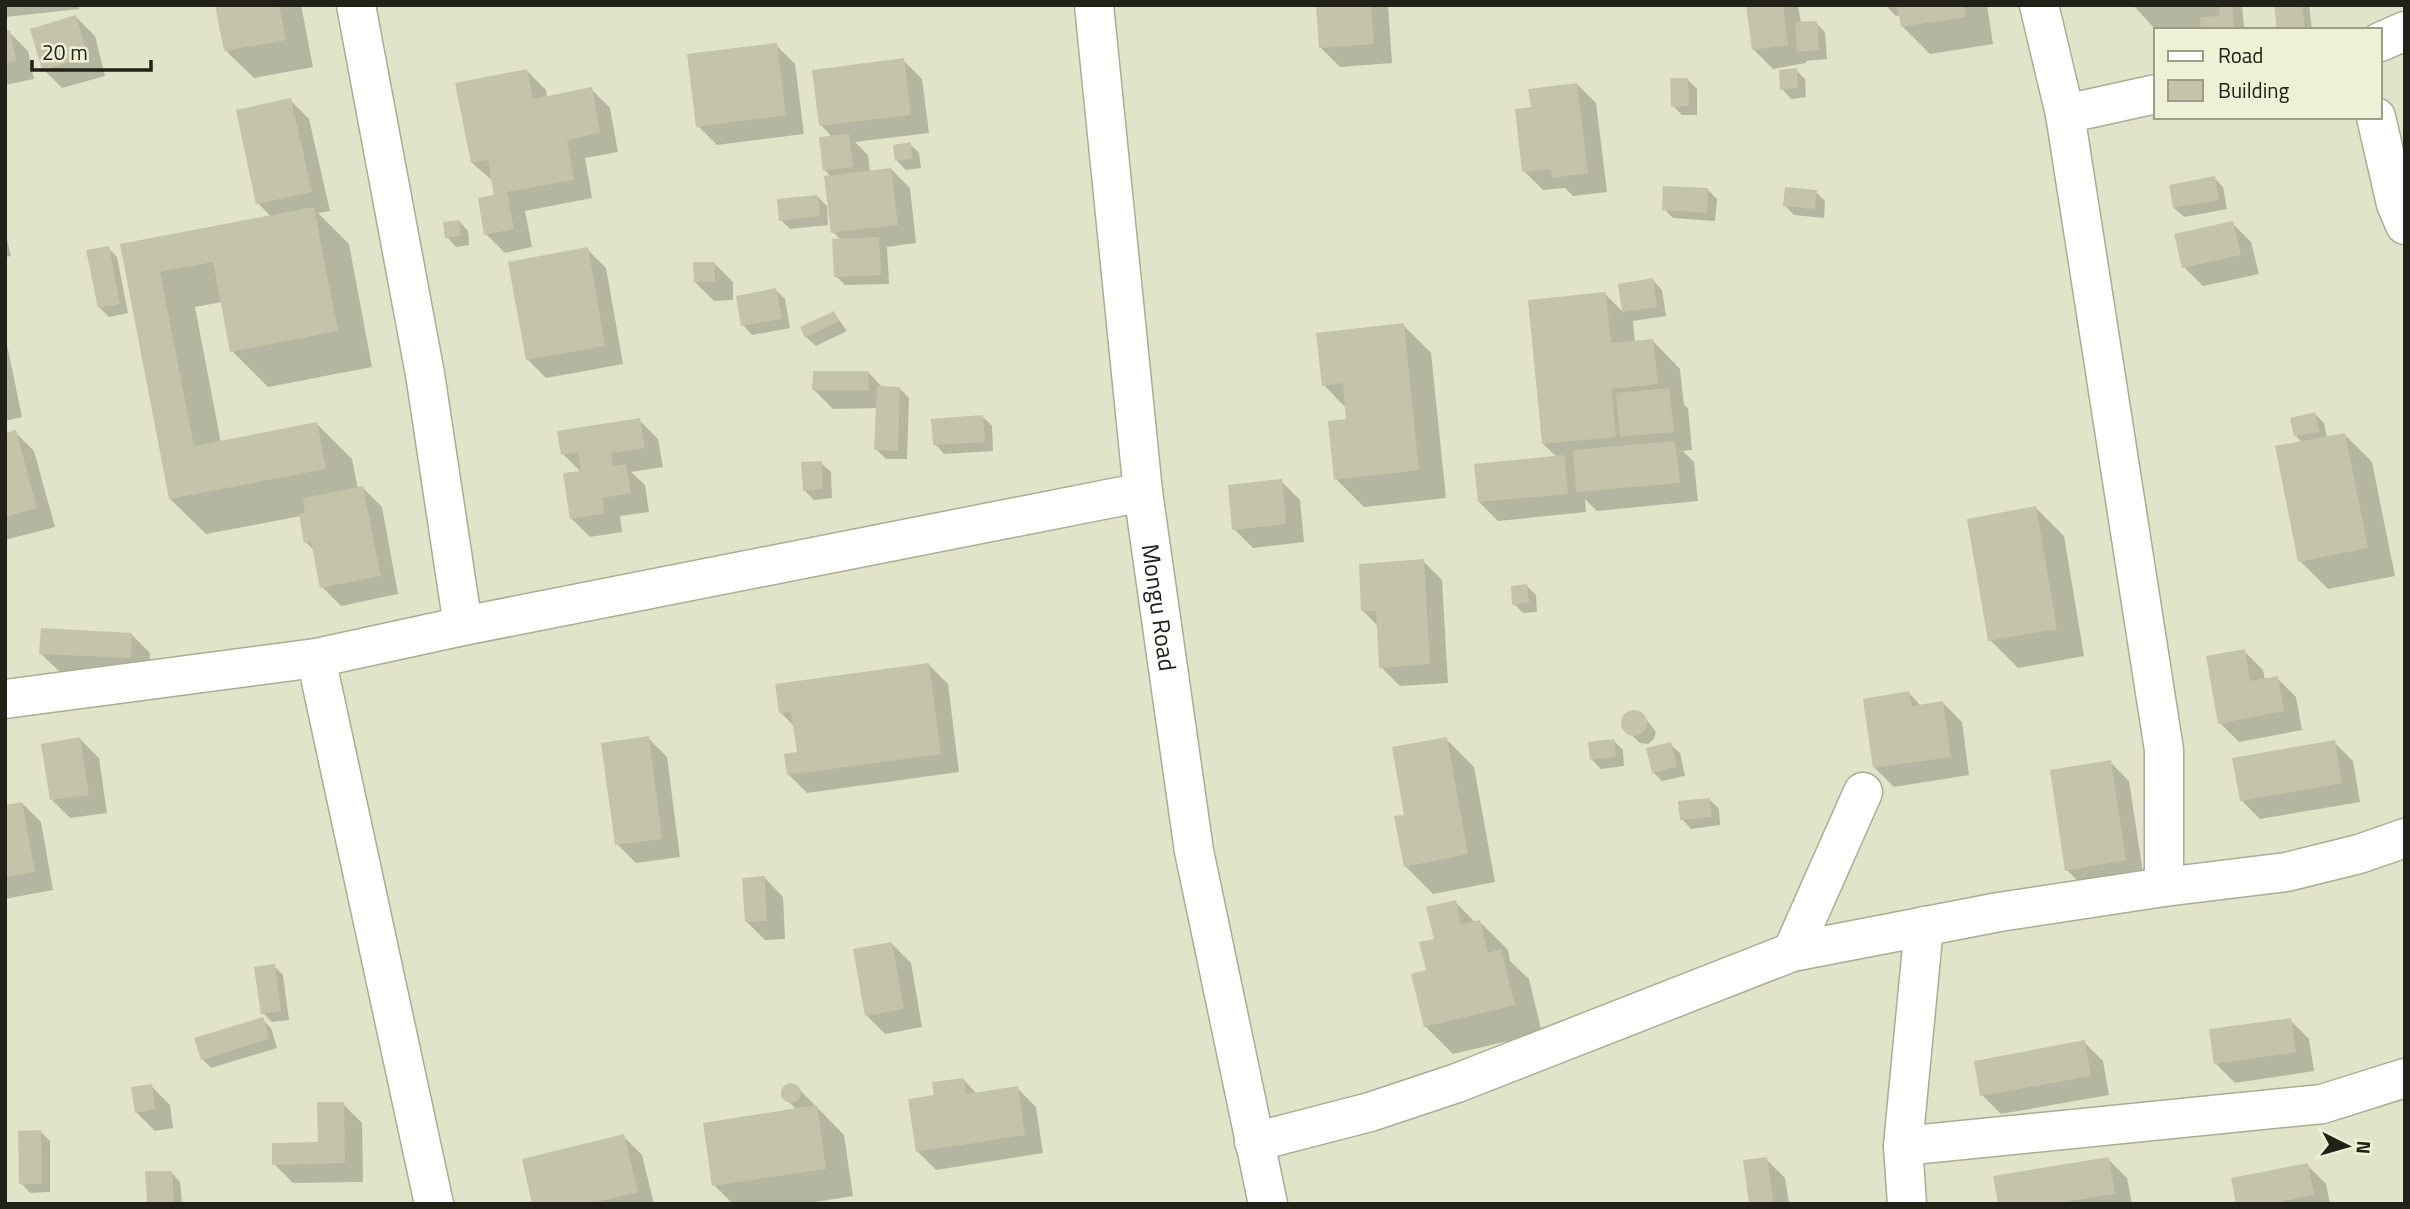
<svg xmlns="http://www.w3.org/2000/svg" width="2410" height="1209" viewBox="0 0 2410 1209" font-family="'Titillium Web',sans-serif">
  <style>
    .shadow { fill: #0003 }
    .building { fill: #c3c4aa }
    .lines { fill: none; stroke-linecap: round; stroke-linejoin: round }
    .minor-casing { stroke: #abac93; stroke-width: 41 }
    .major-casing { stroke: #abac93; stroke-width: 41 }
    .minor { stroke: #fff; stroke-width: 38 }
    .major { stroke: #fff; stroke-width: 38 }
    .labels { text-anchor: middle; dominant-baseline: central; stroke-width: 6; stroke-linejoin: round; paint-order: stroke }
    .street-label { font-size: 24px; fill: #212118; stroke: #eff1d6 }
  </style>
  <rect width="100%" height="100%" fill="#e2e4c9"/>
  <g class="shadow">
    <polygon points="5,5 79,5 79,9 6,17"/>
    <polygon points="217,5 301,5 313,67 254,78 226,51"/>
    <polygon points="1318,5 1388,5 1392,63 1340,67 1321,48"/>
    <polygon points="1748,5 1798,5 1801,23 1816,23 1825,32 1827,59 1806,61 1806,63 1773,69 1754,50"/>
    <polygon points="1885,5 1987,5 1993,44 1930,54 1902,26 1901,15 1896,16"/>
    <polygon points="2133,5 2242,5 2244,27 2242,30 2156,30"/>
    <polygon points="2275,5 2309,5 2312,30 2279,30"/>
    <polygon points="76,17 95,36 105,76 62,88 43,69"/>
    <polygon points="9,32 28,51 34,79 5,85 5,33"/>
    <polygon points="776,45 795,64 804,134 717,145 698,126"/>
    <polygon points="903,60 922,79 929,133 855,142 868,155 870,172 891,169 910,188 916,243 887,247 889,284 845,285 836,276 842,241 833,232 831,177 825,170 833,138 821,125"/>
    <polygon points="1796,70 1805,79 1806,97 1791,99 1782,89"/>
    <polygon points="527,71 546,90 547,98 591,89 610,108 618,152 585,158 592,198 525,211 532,247 505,253 486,234 496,196 493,181 472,163"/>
    <polygon points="1687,79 1697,89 1697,115 1682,115 1673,106"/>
    <polygon points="1577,84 1596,103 1607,192 1573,196 1565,188 1543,190 1524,171 1533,108"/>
    <polygon points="290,100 309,119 330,211 318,213 349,244 372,367 268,387 232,351 222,302 195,307 221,443 317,424 352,459 358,489 363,488 382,507 398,594 341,606 322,587 315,552 306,542 301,516 206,534 170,499 122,246 271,217 258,203"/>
    <polygon points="910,144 919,153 921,168 906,170 897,161"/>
    <polygon points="2214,178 2223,187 2227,209 2184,217 2174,208"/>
    <polygon points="1707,189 1717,199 1715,221 1673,218 1664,209"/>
    <polygon points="1816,192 1825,201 1824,218 1794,215 1785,206"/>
    <polygon points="818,197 827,206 828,225 790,229 781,220"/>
    <polygon points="459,221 468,231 469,245 456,247 447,237"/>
    <polygon points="2232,223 2251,242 2259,274 2203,286 2184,267"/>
    <polygon points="5,231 11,256 5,257"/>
    <polygon points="108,248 117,257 128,313 109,317 100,308"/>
    <polygon points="587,249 606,268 623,364 546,378 527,359"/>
    <polygon points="714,263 733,282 733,300 714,301 695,282"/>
    <polygon points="1653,280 1662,290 1666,316 1633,321 1635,343 1653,341 1680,369 1684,405 1688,408 1692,450 1683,451 1694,462 1698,501 1597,511 1585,499 1586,512 1498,521 1479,502 1558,458 1543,444 1605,294 1624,313 1620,285"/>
    <polygon points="776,290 785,299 790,328 752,335 743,325"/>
    <polygon points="834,313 847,331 816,346 806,337"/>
    <polygon points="1403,325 1431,353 1446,498 1364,507 1336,479 1348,421 1347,409 1324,385"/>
    <polygon points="5,335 22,417 5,421"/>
    <polygon points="868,372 883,388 900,389 909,398 907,459 886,459 876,449 878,408 833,409 814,390"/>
    <polygon points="2315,414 2324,423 2327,438 2344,434 2372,462 2395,576 2328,589 2300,561 2303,443 2296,436"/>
    <polygon points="983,417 992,426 993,451 944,454 935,444"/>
    <polygon points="639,420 658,439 663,467 631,472 645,485 649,512 620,516 622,532 590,537 571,518 581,472 563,454"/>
    <polygon points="15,432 34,451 55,527 5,540 5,435"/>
    <polygon points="821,463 831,472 832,498 814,500 805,491"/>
    <polygon points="1281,481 1300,500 1304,542 1253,548 1234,529"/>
    <polygon points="2036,508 2064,536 2084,656 2018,668 1990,640"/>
    <polygon points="1423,561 1442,580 1448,683 1400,686 1381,667 1378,626 1363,611"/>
    <polygon points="1527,586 1536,595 1537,612 1523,613 1514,604"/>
    <polygon points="131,634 150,653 149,677 60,672 41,654"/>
    <polygon points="2244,651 2263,670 2265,680 2277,678 2296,697 2302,730 2239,742 2220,723"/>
    <polygon points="929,665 948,684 959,772 807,793 788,774 799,753 795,727 780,712"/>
    <polygon points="1909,693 1921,706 1943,703 1962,722 1969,775 1894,787 1875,768"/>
    <polygon points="1635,711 1642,714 1656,732 1654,739 1648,744 1640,743 1624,728 1623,720 1627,714"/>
    <polygon points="648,738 667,757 680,857 636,863 617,844"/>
    <polygon points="80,739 99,758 107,813 70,818 51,799"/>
    <polygon points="1446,739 1474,767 1495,882 1433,894 1405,866 1406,816"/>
    <polygon points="1614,741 1623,750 1624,766 1601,769 1592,760"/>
    <polygon points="2334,742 2353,761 2360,802 2260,819 2241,800"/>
    <polygon points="1670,744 1680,753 1685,776 1662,781 1653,772"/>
    <polygon points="2110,762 2129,781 2144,879 2086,889 2067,870"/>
    <polygon points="1710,800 1719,809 1720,825 1691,829 1682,819"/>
    <polygon points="22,803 41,822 53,890 5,899 5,806"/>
    <polygon points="765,878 783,897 785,939 765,940 746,921"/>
    <polygon points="1455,902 1476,923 1480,922 1508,950 1510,961 1529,979 1542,1033 1453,1054 1425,1026 1436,940"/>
    <polygon points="892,944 911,963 922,1027 885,1034 866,1015"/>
    <polygon points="274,966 283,975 289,1020 272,1022 263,1013"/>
    <polygon points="262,1019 271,1028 277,1048 211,1068 202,1059"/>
    <polygon points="2290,1020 2309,1039 2314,1071 2235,1083 2216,1064"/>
    <polygon points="2084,1042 2103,1061 2109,1095 2001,1114 1982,1095"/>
    <polygon points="963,1079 977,1094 1017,1088 1036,1107 1043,1153 936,1170 917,1151 936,1097"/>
    <polygon points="791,1085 797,1087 844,1135 853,1196 803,1204 733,1204 714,1185 797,1110 784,1097 783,1091 786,1086"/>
    <polygon points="151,1086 170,1105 173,1128 155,1131 136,1112"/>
    <polygon points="343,1104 362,1123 363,1182 293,1183 274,1164 320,1144"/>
    <polygon points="41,1132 50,1141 50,1192 30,1193 21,1183"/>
    <polygon points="623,1136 642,1155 654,1204 534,1204"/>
    <polygon points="1766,1159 1785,1178 1789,1204 1751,1204"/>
    <polygon points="2108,1159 2127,1178 2132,1204 1999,1204"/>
    <polygon points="2307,1165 2326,1184 2330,1204 2238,1204"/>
    <polygon points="171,1172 180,1182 182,1204 149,1204"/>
  </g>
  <g class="building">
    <polygon points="215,5 279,5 286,40 224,51"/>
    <polygon points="1316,5 1371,5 1374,44 1319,48"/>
    <polygon points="1746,5 1783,5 1788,45 1752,50"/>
    <polygon points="1897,5 1964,5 1966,17 1901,27"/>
    <polygon points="2232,5 2234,30 2201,30 2200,17 2220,16 2219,7"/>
    <polygon points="2274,5 2302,5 2305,29 2277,30"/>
    <polygon points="76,15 88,57 42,70 30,29"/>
    <polygon points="1817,21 1819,50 1797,52 1795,22"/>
    <polygon points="10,30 16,61 5,63 5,31"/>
    <polygon points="777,43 786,115 696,127 687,54"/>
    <polygon points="904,58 911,115 819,126 812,70"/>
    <polygon points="1797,68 1798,88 1780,90 1779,70"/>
    <polygon points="527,69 533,99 592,87 600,133 567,140 574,180 507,192 514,229 484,235 478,198 494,195 488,160 471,163 455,83"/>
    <polygon points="1670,78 1688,78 1689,106 1671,107"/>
    <polygon points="1577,83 1588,173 1552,178 1551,169 1522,172 1515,109 1531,107 1528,89"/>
    <polygon points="291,98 312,192 256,204 236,110"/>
    <polygon points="849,134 853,167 823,171 819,137"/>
    <polygon points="911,142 912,159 895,161 893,145"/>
    <polygon points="891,168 898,225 831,233 824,176"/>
    <polygon points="2215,176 2219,200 2173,208 2169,185"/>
    <polygon points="1663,186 1708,188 1707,213 1662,210"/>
    <polygon points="1785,187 1817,190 1815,209 1783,206"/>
    <polygon points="818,195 820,216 779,221 777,199"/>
    <polygon points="314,207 338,331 230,352 213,262 160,272 194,446 317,422 326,469 169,499 120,244"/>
    <polygon points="459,220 461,236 445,238 443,222"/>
    <polygon points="2233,221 2241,255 2182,268 2174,234"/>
    <polygon points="879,237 881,275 834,277 832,239"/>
    <polygon points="109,246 120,304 98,308 86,250"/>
    <polygon points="588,247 605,346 526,360 508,262"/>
    <polygon points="693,262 715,262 715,282 694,282"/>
    <polygon points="1653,278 1657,307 1622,312 1618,284"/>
    <polygon points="776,288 782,319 741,326 736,296"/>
    <polygon points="1606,292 1611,343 1653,339 1658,384 1611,389 1616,437 1542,444 1528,300"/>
    <polygon points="834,311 839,321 805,338 800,327"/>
    <polygon points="1404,323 1419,470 1334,480 1328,421 1346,419 1343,383 1322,386 1316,333"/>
    <polygon points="813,371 868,371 869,390 812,390"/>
    <polygon points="877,386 900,387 898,451 874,450"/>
    <polygon points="1669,388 1674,432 1620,437 1616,393"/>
    <polygon points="2315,412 2320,432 2294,436 2290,418"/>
    <polygon points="983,415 985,442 933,445 931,419"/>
    <polygon points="640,418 645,448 611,453 613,466 626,464 631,493 602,498 604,514 570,519 563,473 581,471 578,452 561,455 557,431"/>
    <polygon points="16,430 37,508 5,517 5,433"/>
    <polygon points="2345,433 2368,548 2298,562 2275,446"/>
    <polygon points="1675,441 1680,483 1576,492 1573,450"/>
    <polygon points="1564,455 1568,494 1478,502 1474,464"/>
    <polygon points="822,461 823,489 803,491 801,462"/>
    <polygon points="1282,479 1286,524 1232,530 1228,485"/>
    <polygon points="363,486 381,576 320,588 311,542 304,543 299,514 305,513 303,498"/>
    <polygon points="2036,506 2057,629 1988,641 1967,519"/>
    <polygon points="1424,559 1430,664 1379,668 1376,611 1361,611 1359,564"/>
    <polygon points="1527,584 1529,603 1512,605 1511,586"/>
    <polygon points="41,628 132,633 131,658 39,654"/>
    <polygon points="2245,649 2250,681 2278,676 2284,711 2218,724 2206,656"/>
    <polygon points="929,663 941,754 787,775 784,754 797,752 791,712 779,713 775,684"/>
    <polygon points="1909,691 1912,706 1943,701 1951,757 1873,768 1863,699"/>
    <circle cx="1634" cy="723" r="13"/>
    <polygon points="649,736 662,839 615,845 601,743"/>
    <polygon points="80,737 89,795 50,800 41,744"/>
    <polygon points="1447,737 1468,854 1404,867 1394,816 1404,815 1392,747"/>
    <polygon points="1614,739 1616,757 1590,760 1588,742"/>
    <polygon points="2335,740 2342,783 2240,801 2232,758"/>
    <polygon points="1671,742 1677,767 1652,773 1646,748"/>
    <polygon points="2111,760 2126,860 2065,871 2050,770"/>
    <polygon points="1710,798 1712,817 1680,820 1678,801"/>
    <polygon points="22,802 35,872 5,877 5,805"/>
    <polygon points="765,876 767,921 745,922 742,878"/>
    <polygon points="1456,900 1461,924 1480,920 1488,953 1501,949 1515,1005 1424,1027 1411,974 1426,970 1419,942 1434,939 1426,907"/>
    <polygon points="892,942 904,1009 865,1016 853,949"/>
    <polygon points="275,964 281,1011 261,1014 254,967"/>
    <polygon points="263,1017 269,1039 201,1060 194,1038"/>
    <polygon points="2291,1018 2296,1052 2214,1064 2209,1029"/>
    <polygon points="2085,1040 2091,1076 1980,1096 1974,1061"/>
    <polygon points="964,1078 966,1094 1018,1086 1025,1135 916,1152 908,1099 934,1095 932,1082"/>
    <circle cx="791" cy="1093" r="10"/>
    <polygon points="152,1084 155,1109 135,1113 131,1087"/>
    <polygon points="317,1102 344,1102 345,1163 272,1165 272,1143 318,1142"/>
    <polygon points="817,1105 826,1169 712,1186 703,1123"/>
    <polygon points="41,1130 42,1184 19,1184 18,1131"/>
    <polygon points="624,1134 638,1192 588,1204 532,1204 522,1159"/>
    <polygon points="1767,1157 1774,1204 1749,1204 1743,1160"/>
    <polygon points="2109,1157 2115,1194 2052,1204 1998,1204 1993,1176"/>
    <polygon points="2308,1163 2314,1195 2269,1204 2236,1204 2231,1178"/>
    <polygon points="145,1171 172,1171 174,1204 147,1204"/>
  </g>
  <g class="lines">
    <defs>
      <g id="minor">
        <polyline points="356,5 425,374 463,626"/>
        <polyline points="2039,5 2065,114 2164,750 2164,887"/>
        <polyline points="2380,42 2405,31"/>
        <polyline points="2065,114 2156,94"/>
        <polyline points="2376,117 2396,204 2405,225"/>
        <polyline points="316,658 434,1204"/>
        <polyline points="5,699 316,658 463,626 1143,492"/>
        <polyline points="1924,926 1903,1146 2322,1104 2405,1078"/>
        <polyline points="1792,952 1863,792"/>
        <polyline points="1254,1142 1370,1112 1457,1083 1792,952 1999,912 2164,887 2286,872 2359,854 2405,838"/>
        <polyline points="1903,1146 1907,1204"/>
      </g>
      <g id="major">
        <path id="s1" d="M1094,5L1143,492L1194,851L1268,1204"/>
      </g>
    </defs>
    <use href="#minor" class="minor-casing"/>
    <use href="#major" class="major-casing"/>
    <use href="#minor" class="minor"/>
    <use href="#major" class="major"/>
  </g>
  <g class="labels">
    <g class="street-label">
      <text stroke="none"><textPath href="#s1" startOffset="606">Mongu Road</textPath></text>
    </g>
  </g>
  <rect width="2410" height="1209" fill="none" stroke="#212118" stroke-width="14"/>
  <rect x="2154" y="28" width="228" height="91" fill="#eff1d6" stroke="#9d9e8a" stroke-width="2"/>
  <rect x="2168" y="51" width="35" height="10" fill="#ffffff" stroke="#9d9e8a" stroke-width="2"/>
  <text x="2218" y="63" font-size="21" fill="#212118">Road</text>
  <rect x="2168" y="80" width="35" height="21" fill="#c3c4aa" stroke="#9d9e8a" stroke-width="2"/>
  <text x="2218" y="98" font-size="21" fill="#212118">Building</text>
  <g transform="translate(2347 1146) rotate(95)" stroke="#eff1d6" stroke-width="5" paint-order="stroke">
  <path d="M0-5L12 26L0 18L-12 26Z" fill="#212118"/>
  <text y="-10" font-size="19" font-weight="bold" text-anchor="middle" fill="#212118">N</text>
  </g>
  <path d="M32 60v10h119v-10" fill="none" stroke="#212118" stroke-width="3.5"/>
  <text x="42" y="60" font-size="21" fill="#212118" stroke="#eff1d6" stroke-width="5" paint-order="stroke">20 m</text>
</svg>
